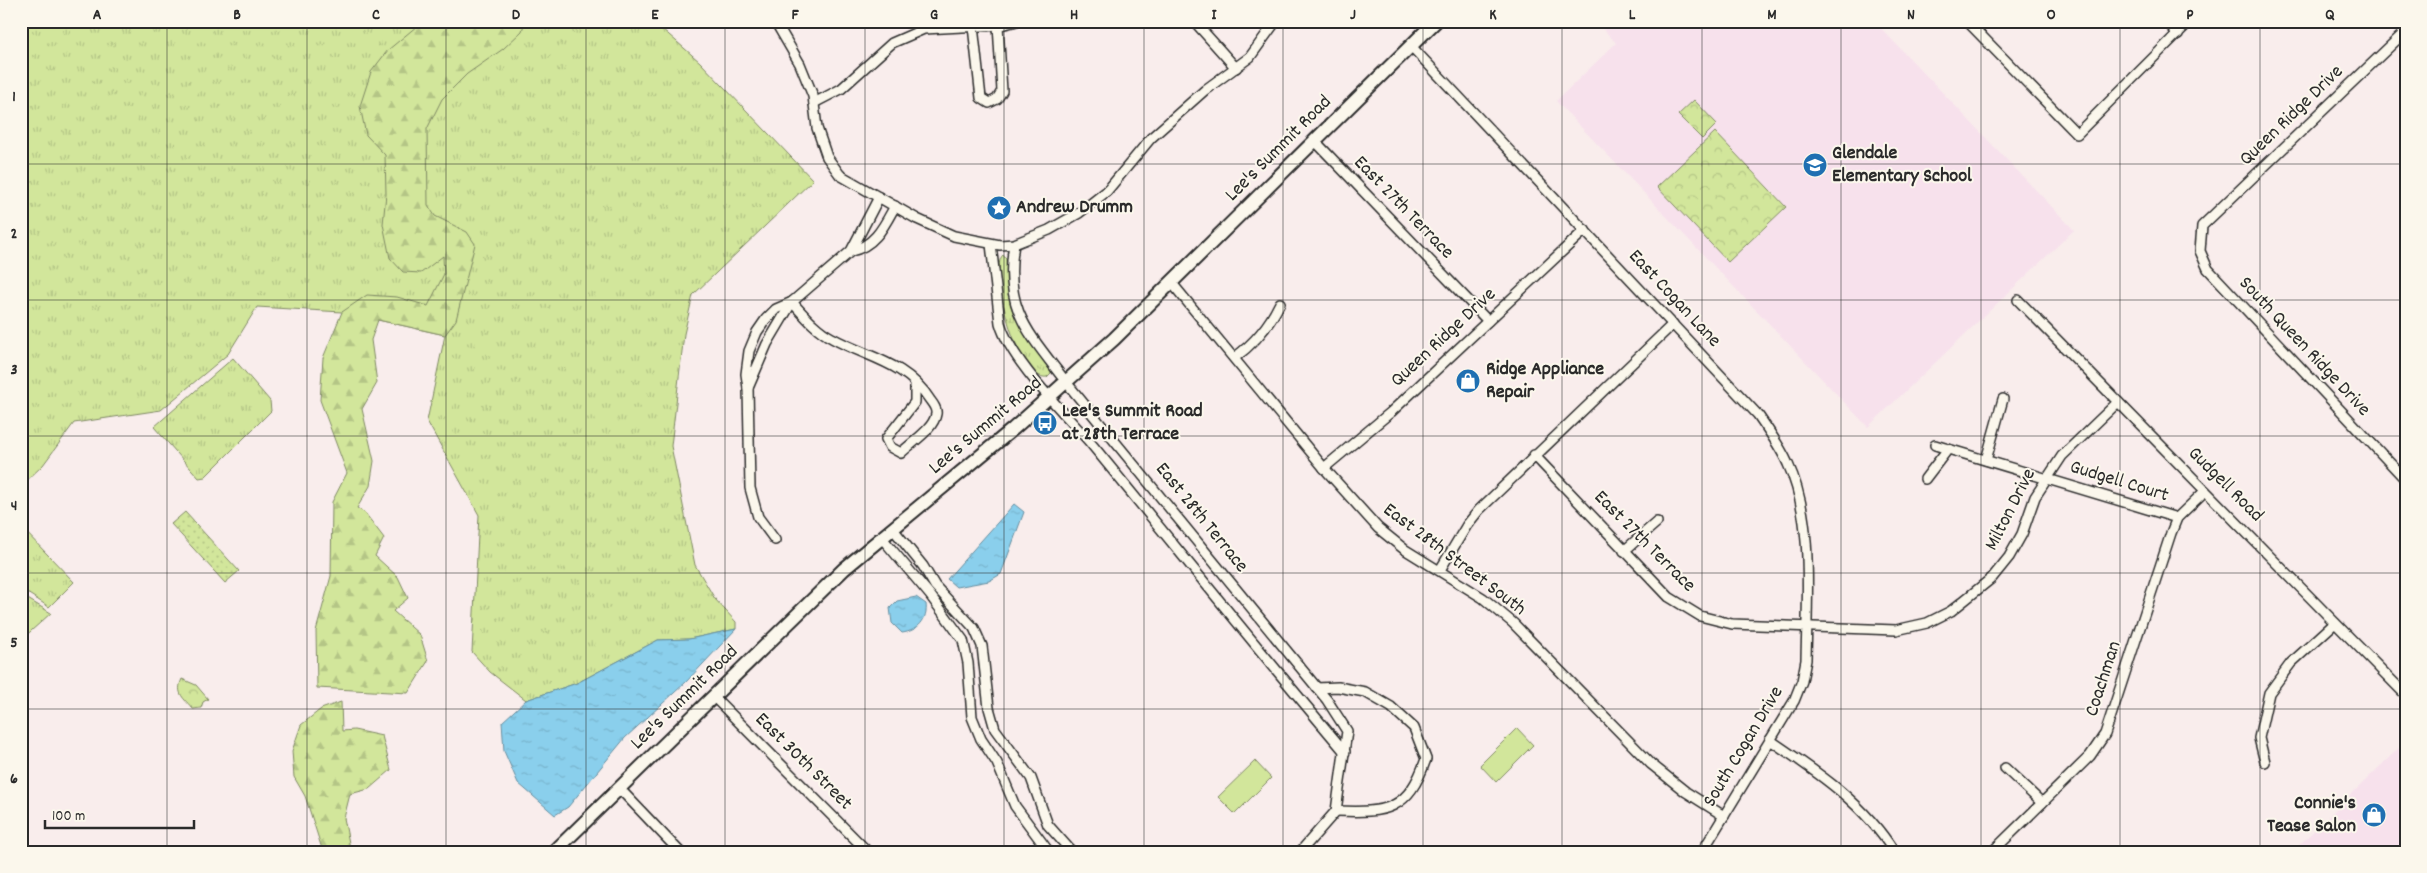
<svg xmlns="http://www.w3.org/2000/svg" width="2427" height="873" viewBox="0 0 2427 873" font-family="Dekko,sans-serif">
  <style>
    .built { fill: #f7e1ec }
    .grass { fill: url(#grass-tufts); stroke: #7e8863 }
    .forest { fill: url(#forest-firs); stroke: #7e8863 }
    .park { fill: url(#park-crowns); stroke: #7e8863 }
    .garden { fill: url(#garden-dots); stroke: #7e8863 }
    .pitch { fill: #d2e69b; stroke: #7e8863 }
    .water { fill: url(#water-ripples); stroke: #648d9f }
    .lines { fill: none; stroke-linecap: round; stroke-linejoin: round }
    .minor-casing { stroke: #2b2b2b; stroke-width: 12 }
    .secondary-casing { stroke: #2b2b2b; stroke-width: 16 }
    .minor { stroke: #fbf7ec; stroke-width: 9 }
    .secondary { stroke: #fbf7ec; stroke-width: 12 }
    .grid { fill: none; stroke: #2b2b2b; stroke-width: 1; stroke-opacity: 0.55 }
    .labels { text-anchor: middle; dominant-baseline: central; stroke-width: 4; stroke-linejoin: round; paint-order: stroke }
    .street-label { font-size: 20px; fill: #2b2b2b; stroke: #fbf7ec }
    .poi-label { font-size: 20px; font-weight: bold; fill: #2b2b2b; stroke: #fbf7ec; text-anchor: start }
    .neatline { fill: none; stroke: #2b2b2b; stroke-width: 2 }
    .grid-label { font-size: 16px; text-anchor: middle; font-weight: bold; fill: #2b2b2b }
  </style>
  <defs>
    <pattern id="grass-tufts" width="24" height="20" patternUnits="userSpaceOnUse" patternTransform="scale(1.25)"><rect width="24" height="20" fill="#d2e69b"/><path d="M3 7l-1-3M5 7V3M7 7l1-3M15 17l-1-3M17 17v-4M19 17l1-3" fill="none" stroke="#b4c586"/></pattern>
    <pattern id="forest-firs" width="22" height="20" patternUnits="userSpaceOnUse" patternTransform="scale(1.25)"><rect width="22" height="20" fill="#d2e69b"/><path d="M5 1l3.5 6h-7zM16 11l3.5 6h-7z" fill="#b4c586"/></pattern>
    <pattern id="park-crowns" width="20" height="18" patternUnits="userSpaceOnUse" patternTransform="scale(1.25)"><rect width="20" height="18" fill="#d2e69b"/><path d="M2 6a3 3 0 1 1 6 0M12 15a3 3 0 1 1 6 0" fill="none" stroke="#b4c586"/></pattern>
    <pattern id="garden-dots" width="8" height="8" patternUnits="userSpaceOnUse" patternTransform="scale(1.25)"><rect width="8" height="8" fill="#d2e69b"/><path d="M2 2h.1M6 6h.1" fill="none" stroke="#b4c586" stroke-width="1.8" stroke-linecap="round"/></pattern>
    <pattern id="water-ripples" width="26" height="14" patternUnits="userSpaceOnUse" patternTransform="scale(1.25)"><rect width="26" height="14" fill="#8acfec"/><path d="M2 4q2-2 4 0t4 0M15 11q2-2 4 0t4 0" fill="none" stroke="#77b2cb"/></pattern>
  </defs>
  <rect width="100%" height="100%" fill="#f9edec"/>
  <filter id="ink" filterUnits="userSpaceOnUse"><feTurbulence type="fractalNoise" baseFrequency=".02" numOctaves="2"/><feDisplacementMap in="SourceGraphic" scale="10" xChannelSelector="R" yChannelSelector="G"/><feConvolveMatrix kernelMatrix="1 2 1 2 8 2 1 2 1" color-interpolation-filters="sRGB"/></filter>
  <g filter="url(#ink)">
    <g class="built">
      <polygon points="1596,21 1874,21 2074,230 1868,427 1556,101 1616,43"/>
      <polygon points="2406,741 2406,844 2398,852 2292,852"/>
    </g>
    <g class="grass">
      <polygon points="21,21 653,21 700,62 813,180 693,295 684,334 671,446 695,565 715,599 736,622 736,629 689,639 658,640 577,683 526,700 490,672 472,652 479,515 427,421 445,335 342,312 257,307 228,354 161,410 74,423 43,465 21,486"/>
      <path d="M1003,255L1006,259C1007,273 1007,288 1010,302C1016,328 1035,347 1051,367V373L1047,377C1017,382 988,266 1003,255Z"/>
      <polygon points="233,358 270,401 271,411 205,477 199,478 154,427"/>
      <polygon points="21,527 74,582 49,607 21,589"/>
      <polygon points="21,595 51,613 21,640"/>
    </g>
    <g class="forest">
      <polygon points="423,21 525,21 522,31 503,49 467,74 442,99 427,129 428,205 435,216 467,232 475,244 456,320 445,335 378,320 371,340 377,383 362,409 374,461 370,486 357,508 365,513 384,538 375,556 398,577 408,598 393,611 420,635 428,661 408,693 317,688 316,631 331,576 332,502 347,473 320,400 323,358 342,312 367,295 397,297 428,306 444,274 443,256 421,273 403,272 390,258 383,224 386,194 385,155 366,135 360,106 371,72 388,50"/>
      <polygon points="341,702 342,731 354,730 382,736 391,770 369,789 350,794 344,818 350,848 348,852 323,852 305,796 294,777 292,751 301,725 321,709"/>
    </g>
    <g class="park">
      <polygon points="1694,100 1717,124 1702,139 1678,115"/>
      <polygon points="1715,132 1786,207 1728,262 1657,187"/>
      <path d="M182,679L196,685L208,699L203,702L201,708L193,709C184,698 175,694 182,679Z"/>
    </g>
    <polygon class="garden" points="185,512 239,571 225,583 171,524"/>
    <g class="pitch">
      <polygon points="1517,728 1533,745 1496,782 1480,765"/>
      <polygon points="1255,761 1271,778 1235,814 1218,797"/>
    </g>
    <g class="water">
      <polygon points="1014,504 1024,512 1001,574 989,581 956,587 947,579"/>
      <path d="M916,597L926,604C928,619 918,631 902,633L892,623L890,608L897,601Z"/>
      <polygon points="736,629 686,682 625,738 568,807 555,815 518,783 504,751 502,722 526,700 577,683 658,640 689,639"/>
    </g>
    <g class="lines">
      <defs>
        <g id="minor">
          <polyline points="775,21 800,64 813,96 817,128 827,157 840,175 917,219 954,236 1000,245 1014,244 1049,230 1079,213 1107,191 1151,138 1205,90 1250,57 1276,21"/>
          <polyline points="1194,21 1236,68"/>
          <polyline points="1967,21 2077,134 2190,21"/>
          <polyline points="2166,21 2178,34"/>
          <polyline points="973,26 981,98 989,103 997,99 1002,91 998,25"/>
          <polyline points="2406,31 2202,226 2200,251 2208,269 2406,480"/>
          <path d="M1411,46L1758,415C1769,431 1780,446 1788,464C1814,519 1807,599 1806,660L1802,681L1794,701L1702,852"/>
          <polyline points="814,103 841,89 892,43 924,29 1001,25 1017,21"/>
          <polyline points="1315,141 1488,321"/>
          <path d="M991,244L1000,323C1011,362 1065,413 1093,446C1177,548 1259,651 1345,752"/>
          <path d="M1014,244C1003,310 1029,333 1066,382L1327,700L1347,731L1336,811"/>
          <path d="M851,251C875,246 884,226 895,206"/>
          <polyline points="1171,282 1324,468 1378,528 1404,549 1483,598 1513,623 1651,764 1686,792 1724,816"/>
          <polyline points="2018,300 2406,695"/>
          <path d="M792,302C804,315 816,330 832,338C868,358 906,362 930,400C933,404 937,409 936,414C934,429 911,443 901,453L890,447L886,439L915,402V382"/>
          <path d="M1234,358C1255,343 1269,326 1280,303"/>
          <polyline points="748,388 767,344 792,302"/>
          <polyline points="1935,445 2177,518"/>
          <polyline points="1534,455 1669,597 1700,616 1732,624 1896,630 1927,623 1951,611 1992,578 2009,557 2022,534 2035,497 2062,456 2118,402"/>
          <polyline points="1986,460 2003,399"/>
          <polyline points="1324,468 1391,412 1585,230"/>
          <polyline points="1925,479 1948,449"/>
          <polyline points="893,529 923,566 935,586 974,628 982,646 989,708 995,729 1031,778 1048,825 1072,852"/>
          <polyline points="882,538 930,595 963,640 968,663 972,717 981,739 997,763 1015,806 1049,852"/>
          <polyline points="775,540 758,517 750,488 748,388 746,374 749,351 757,332 766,319 776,309 792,302 851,251 879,197"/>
          <polyline points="1624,551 1657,522"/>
          <polyline points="1440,570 1467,525 1479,510 1673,324"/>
          <path d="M1317,688L1338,687L1365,692L1391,707L1414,728L1426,759C1408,811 1387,813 1336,811"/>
          <polyline points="714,697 868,852"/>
          <path d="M1770,740C1817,772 1864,803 1894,852"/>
          <polyline points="2265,762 2259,738 2269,693 2291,663 2335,623"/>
          <polyline points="2005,768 2042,803"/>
          <polyline points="619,788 680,852"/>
          <polyline points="1300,852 1336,811"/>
          <polyline points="1992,852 2090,756 2105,734 2171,533 2177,518 2205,491"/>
        </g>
        <polyline id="secondary" points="554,852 844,569 1013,429 1114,339 1436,21"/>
      </defs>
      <use href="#minor" class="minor-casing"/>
      <use href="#secondary" class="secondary-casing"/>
      <use href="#minor" class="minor"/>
      <use href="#secondary" class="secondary"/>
    </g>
  </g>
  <path class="grid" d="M167,21V852M307,21V852M446,21V852M586,21V852M725,21V852M865,21V852M1004,21V852M1144,21V852M1283,21V852M1423,21V852M1562,21V852M1702,21V852M1841,21V852M1981,21V852M2120,21V852M2260,21V852M21,164H2406M21,300H2406M21,436H2406M21,573H2406M21,709H2406"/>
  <defs>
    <symbol id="school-disc" viewBox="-11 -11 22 22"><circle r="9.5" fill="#1f6fb2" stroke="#fbf7ec"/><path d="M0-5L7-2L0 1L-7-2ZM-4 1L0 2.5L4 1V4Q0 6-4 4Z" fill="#fff"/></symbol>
    <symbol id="sight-disc" viewBox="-11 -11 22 22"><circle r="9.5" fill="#1f6fb2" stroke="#fbf7ec"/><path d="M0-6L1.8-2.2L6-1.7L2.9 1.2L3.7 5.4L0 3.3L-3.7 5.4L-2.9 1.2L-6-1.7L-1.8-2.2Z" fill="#fff"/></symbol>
    <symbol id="shop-disc" viewBox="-11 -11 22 22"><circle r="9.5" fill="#1f6fb2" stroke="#fbf7ec"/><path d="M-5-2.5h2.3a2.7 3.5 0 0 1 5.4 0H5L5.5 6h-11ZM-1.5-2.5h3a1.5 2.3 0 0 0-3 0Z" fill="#fff"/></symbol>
    <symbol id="bus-disc" viewBox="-11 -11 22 22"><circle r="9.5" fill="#1f6fb2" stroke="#fbf7ec"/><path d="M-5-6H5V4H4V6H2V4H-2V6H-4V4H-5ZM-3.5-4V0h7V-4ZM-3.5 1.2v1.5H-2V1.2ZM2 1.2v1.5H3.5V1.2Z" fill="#fff"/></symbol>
  </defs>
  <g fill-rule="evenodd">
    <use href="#school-disc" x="1801" y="151" width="28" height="28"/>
    <use href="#sight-disc" x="985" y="194" width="28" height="28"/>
    <use href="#shop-disc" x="1454" y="367" width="28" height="28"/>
    <use href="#bus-disc" x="1031" y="409" width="28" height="28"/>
    <use href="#shop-disc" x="2360" y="801" width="28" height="28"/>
  </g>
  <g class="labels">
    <g class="street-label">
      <text transform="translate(2292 116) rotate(-44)">Queen Ridge Drive</text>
      <text transform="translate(1279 149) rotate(-45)">Lee's Summit Road</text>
      <text transform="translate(1403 208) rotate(46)">East 27th Terrace</text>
      <text transform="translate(1674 299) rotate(47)">East Cogan Lane</text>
      <text transform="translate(1444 338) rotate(-43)">Queen Ridge Drive</text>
      <text transform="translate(2304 347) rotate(47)">South Queen Ridge Drive</text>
      <text transform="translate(986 426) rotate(-40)">Lee's Summit Road</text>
      <text transform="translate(2119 482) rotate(17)">Gudgell Court</text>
      <text transform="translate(2225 485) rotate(45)">Gudgell Road</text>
      <text transform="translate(2011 510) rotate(-63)">Milton Drive</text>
      <text transform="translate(1201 518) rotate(51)">East 28th Terrace</text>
      <text transform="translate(1644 542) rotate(45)">East 27th Terrace</text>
      <text transform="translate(1454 560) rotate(37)">East 28th Street South</text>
      <text transform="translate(2104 679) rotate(-72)">Coachman</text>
      <text transform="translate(685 698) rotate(-44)">Lee's Summit Road</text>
      <text transform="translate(1744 747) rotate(-59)">South Cogan Drive</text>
      <text transform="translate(803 762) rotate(45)">East 30th Street</text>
    </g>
    <g class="poi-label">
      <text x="1832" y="154">Glendale<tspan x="1832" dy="23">Elementary School</tspan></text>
      <text x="1016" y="208">Andrew Drumm</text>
      <text x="1486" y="370">Ridge Appliance<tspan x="1486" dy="23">Repair</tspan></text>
      <text x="1062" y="412">Lee's Summit Road<tspan x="1062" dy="23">at 28th Terrace</tspan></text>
      <text x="2356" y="804" text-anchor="end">Connie's<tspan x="2356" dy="23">Tease Salon</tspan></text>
    </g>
  </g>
  <rect width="2427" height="873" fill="none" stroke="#fbf7ec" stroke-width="55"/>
  <path d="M45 820v8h149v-8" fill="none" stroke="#2b2b2b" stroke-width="2.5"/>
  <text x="52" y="820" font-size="15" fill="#2b2b2b" stroke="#fbf7ec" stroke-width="4" paint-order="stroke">100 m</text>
  <rect x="28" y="28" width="2372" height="818" class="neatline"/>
  <g class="grid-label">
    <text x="97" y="19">A</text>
    <text x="237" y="19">B</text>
    <text x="376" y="19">C</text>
    <text x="516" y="19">D</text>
    <text x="655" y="19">E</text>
    <text x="795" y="19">F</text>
    <text x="934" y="19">G</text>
    <text x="1074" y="19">H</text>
    <text x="1214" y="19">I</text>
    <text x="1353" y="19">J</text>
    <text x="1493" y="19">K</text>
    <text x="1632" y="19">L</text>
    <text x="1772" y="19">M</text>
    <text x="1911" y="19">N</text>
    <text x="2051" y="19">O</text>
    <text x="2190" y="19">P</text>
    <text x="2330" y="19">Q</text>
    <text x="14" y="101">1</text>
    <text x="14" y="238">2</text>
    <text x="14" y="374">3</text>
    <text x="14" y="510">4</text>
    <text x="14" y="647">5</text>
    <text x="14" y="783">6</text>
  </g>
</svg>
